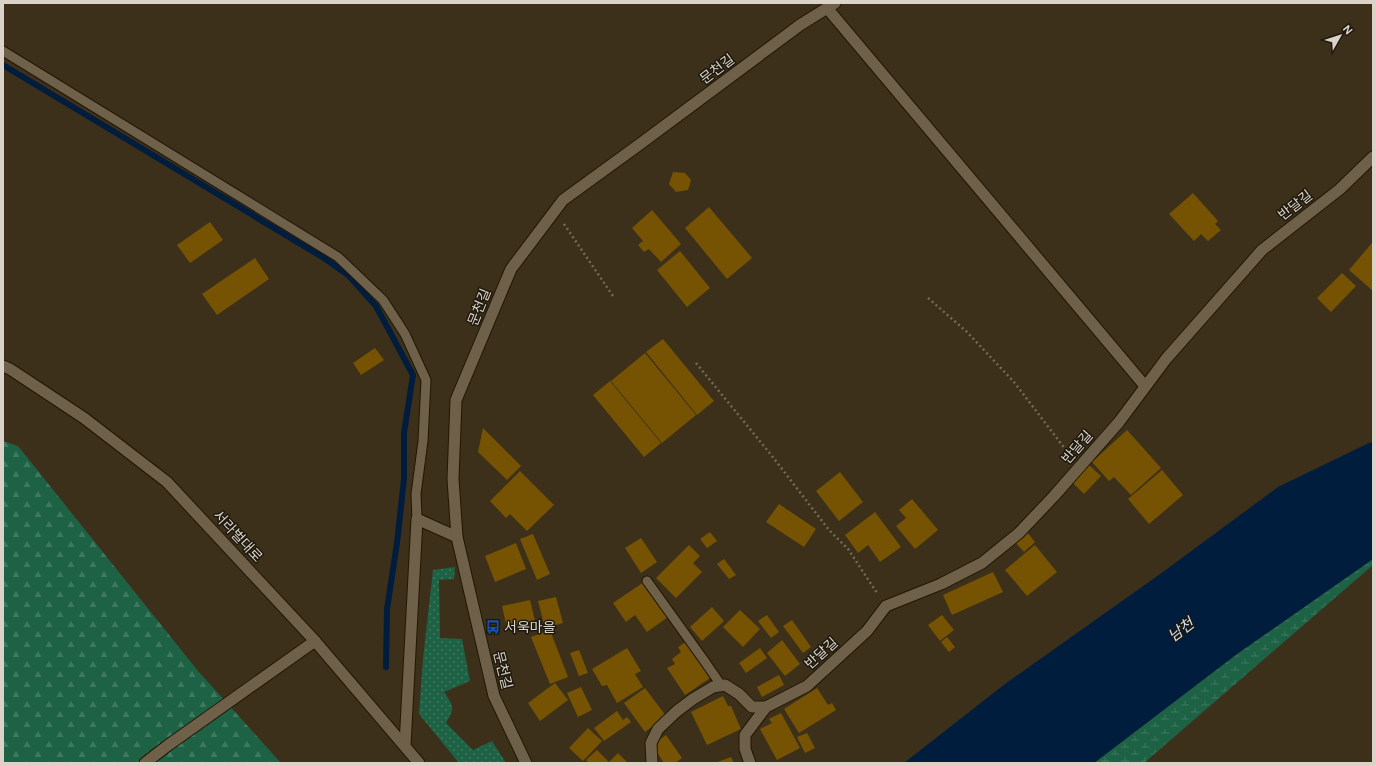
<svg xmlns="http://www.w3.org/2000/svg" width="1376" height="766" viewBox="0 0 1376 766" font-family="'DM Sans','Noto Sans KR',sans-serif">
  <style>
    .grass { fill: url(#grass-dots) }
    .forest { fill: url(#forest-firs) }
    .wetland { fill: url(#wetland-marsh) }
    .water { fill: #011d3e }
    .lines { fill: none; stroke-linecap: round; stroke-linejoin: round }
    .stream { stroke: #011d3e; stroke-width: 6 }
    .building { fill: #765303 }
    .service-casing { stroke: #231703; stroke-width: 11 }
    .minor-casing { stroke: #231703; stroke-width: 13 }
    .tertiary-casing { stroke: #231703; stroke-width: 13 }
    .path { stroke: #756a58; stroke-width: 2.5; stroke-dasharray: 2 3; stroke-linecap: butt }
    .service { stroke: #6e6049; stroke-width: 9 }
    .minor { stroke: #6e6049; stroke-width: 11 }
    .tertiary { stroke: #6e6049; stroke-width: 11 }
    .labels { text-anchor: middle; dominant-baseline: central; stroke-width: 3; stroke-linejoin: round; paint-order: stroke }
    .street-label { font-size: 14px; fill: #dbd3c7; stroke: #1e190f }
    .poi-label { font-size: 14px; fill: #dbd3c7; stroke: #1e190f; text-anchor: start }
    .water-label { font-size: 15px; font-style: italic; fill: #d1e0f2; stroke: #1e190f }
  </style>
  <defs>
    <pattern id="grass-dots" width="8" height="8" patternUnits="userSpaceOnUse"><rect width="8" height="8" fill="#1e6246"/><path d="M2 2h.1M6 6h.1" fill="none" stroke="#3e785f" stroke-width="1.8" stroke-linecap="round"/></pattern>
    <pattern id="forest-firs" width="22" height="20" patternUnits="userSpaceOnUse"><rect width="22" height="20" fill="#1e6246"/><path d="M5 1l3.5 6h-7zM16 11l3.5 6h-7z" fill="#3e785f"/></pattern>
    <pattern id="wetland-marsh" width="20" height="14" patternUnits="userSpaceOnUse"><rect width="20" height="14" fill="#1e6246"/><path d="M1 5h8M5 5V1M11 12h8M15 12V8" fill="none" stroke="#3e785f"/></pattern>
  </defs>
  <rect width="100%" height="100%" fill="#3c301a"/>
  <path class="grass" d="M455,567L454,579L439,580L440,638L462,639L470,681L444,692C454,706 455,708 446,723L473,750L492,741L506,763H459L419,714L423,659L433,570Z"/>
  <polygon class="forest" points="3,441 18,446 198,671 281,763 3,763"/>
  <polygon class="wetland" points="1373,559 1373,565 1144,763 1094,763 1237,654"/>
  <polygon class="water" points="1371,442 1373,443 1373,559 1237,654 1094,763 904,763 1005,684 1163,572 1278,487"/>
  <g class="lines">
    <polyline class="stream" points="3,65 324,258 348,275 376,306 413,375 404,433 404,479 397,543 387,609 386,667"/>
  </g>
  <g class="building">
    <polygon points="673,172 685,173 691,180 688,190 676,192 669,184"/>
    <polygon points="1193,193 1218,221 1215,224 1221,230 1208,241 1201,234 1194,241 1169,214"/>
    <polygon points="709,207 752,258 727,279 685,228"/>
    <polygon points="652,210 681,244 661,262 649,249 644,252 638,245 643,241 632,228"/>
    <polygon points="210,222 223,240 190,263 177,245"/>
    <polygon points="1372,243 1373,244 1373,291 1349,270"/>
    <polygon points="680,251 710,288 687,307 657,270"/>
    <polygon points="255,258 269,279 217,315 202,294"/>
    <polygon points="1342,273 1356,286 1331,312 1317,298"/>
    <polygon points="663,339 714,401 697,415 646,352"/>
    <polygon points="375,348 384,360 361,375 353,363"/>
    <polygon points="645,353 696,415 662,443 611,381"/>
    <polygon points="610,381 661,443 644,457 593,395"/>
    <polygon points="483,428 521,466 507,480 478,452"/>
    <polygon points="1127,430 1161,468 1131,495 1114,477 1109,481 1092,462"/>
    <polygon points="1089,465 1101,476 1084,494 1073,483"/>
    <polygon points="1162,470 1183,495 1149,524 1128,499"/>
    <polygon points="520,471 554,505 527,531 510,514 506,518 490,501"/>
    <polygon points="840,472 863,502 839,521 816,491"/>
    <polygon points="912,499 938,530 915,549 896,526 906,518 899,510"/>
    <polygon points="779,504 816,529 804,547 766,522"/>
    <polygon points="875,512 901,547 880,562 868,545 858,553 845,535"/>
    <polygon points="710,532 717,541 707,548 700,539"/>
    <polygon points="1027,532 1035,542 1024,552 1015,542"/>
    <polygon points="533,534 550,574 537,580 520,539"/>
    <polygon points="641,538 657,562 641,573 625,548"/>
    <polygon points="516,543 526,569 495,582 485,556"/>
    <polygon points="689,545 700,556 693,563 702,572 676,598 656,578"/>
    <polygon points="1035,545 1057,572 1027,596 1005,570"/>
    <polygon points="724,559 736,575 729,579 717,564"/>
    <polygon points="993,572 1003,592 952,615 943,595"/>
    <polygon points="644,582 668,617 647,632 635,615 626,622 613,603"/>
    <polygon points="556,597 563,623 545,628 538,601"/>
    <polygon points="530,600 535,621 507,628 502,606"/>
    <polygon points="712,607 724,621 702,641 690,627"/>
    <polygon points="740,610 760,629 743,647 723,627"/>
    <polygon points="767,615 779,632 771,638 758,621"/>
    <polygon points="942,615 954,630 940,641 928,625"/>
    <polygon points="792,620 811,647 803,653 783,626"/>
    <polygon points="550,630 568,677 550,684 531,637"/>
    <polygon points="947,637 955,647 949,652 941,642"/>
    <polygon points="689,640 713,676 685,695 667,668 675,664 672,659 681,652 678,647"/>
    <polygon points="782,640 800,664 785,676 767,653"/>
    <polygon points="627,648 641,671 635,674 643,687 617,703 607,685 602,686 592,669"/>
    <polygon points="760,648 767,658 746,673 739,663"/>
    <polygon points="579,650 588,673 579,676 570,653"/>
    <polygon points="779,675 784,685 762,697 757,687"/>
    <polygon points="555,683 568,700 540,721 528,703"/>
    <polygon points="581,687 592,710 578,717 567,693"/>
    <polygon points="645,688 666,716 645,732 624,703"/>
    <polygon points="817,688 828,705 832,703 836,710 799,733 784,709"/>
    <polygon points="723,696 728,706 731,706 741,729 707,745 691,712"/>
    <polygon points="617,711 623,720 627,717 631,722 604,741 594,728"/>
    <polygon points="781,713 800,748 777,760 760,729 772,723 769,719"/>
    <polygon points="588,728 602,741 583,761 569,748"/>
    <polygon points="807,733 815,748 805,753 797,737"/>
    <polygon points="666,735 682,758 675,763 664,763 652,745"/>
    <polygon points="597,750 609,762 618,753 628,763 589,763 586,760"/>
    <polygon points="731,757 734,763 715,763"/>
  </g>
  <g class="lines">
    <defs>
      <g id="service">
        <polyline points="3,51 338,257 383,300 405,334 426,380 423,441 416,494 417,519"/>
        <polyline points="647,581 703,659 721,685"/>
      </g>
      <g id="minor">
        <polyline points="827,8 1145,386"/>
        <polyline points="405,745 417,519 457,537"/>
        <polyline points="145,763 167,746 315,641"/>
        <polyline points="652,763 651,743 658,729 677,711 693,699 713,687 725,685 739,694 752,707 766,707"/>
        <polyline points="750,763 745,749 745,735 766,707 807,686 867,631 886,606 941,584 982,563 1019,533 1054,496 1119,422 1166,359 1262,250 1340,189 1373,157"/>
      </g>
      <g id="tertiary">
        <polyline points="3,366 10,369 84,418 167,482 315,641 419,763"/>
        <polyline points="526,763 494,696 457,537 453,479 456,400 511,269 563,200 640,144 800,25 835,3"/>
      </g>
    </defs>
    <use href="#service" class="service-casing"/>
    <use href="#minor" class="minor-casing"/>
    <use href="#tertiary" class="tertiary-casing"/>
    <g class="path">
      <polyline points="564,224 613,296"/>
      <polyline points="928,298 967,332 1014,382 1069,454"/>
      <polyline points="696,363 772,456 829,530 848,549 877,593"/>
    </g>
    <use href="#service" class="service"/>
    <use href="#minor" class="minor"/>
    <use href="#tertiary" class="tertiary"/>
  </g>
  <defs>
    <symbol id="bus-bare" viewBox="-9 -9 18 18"><path d="M-5-6H5V4H4V6H2V4H-2V6H-4V4H-5ZM-3.5-4V0h7V-4ZM-3.5 1.2v1.5H-2V1.2ZM2 1.2v1.5H3.5V1.2Z" fill="#1a4fb4" stroke="#1e190f" stroke-width="2.5" paint-order="stroke"/></symbol>
  </defs>
  <g fill-rule="evenodd">
    <use href="#bus-bare" x="483" y="617" width="20" height="20"/>
  </g>
  <g class="labels">
    <g class="street-label">
      <text transform="translate(717 69) rotate(-37)">문천길</text>
      <text transform="translate(1295 205) rotate(-38)">반달길</text>
      <text transform="translate(479 307) rotate(-68)">문천길</text>
      <text transform="translate(1077 447) rotate(-49)">반달길</text>
      <text transform="translate(238 536) rotate(47)">서라벌대로</text>
      <text transform="translate(821 653) rotate(-42)">반달길</text>
      <text transform="translate(503 670) rotate(76)">문천길</text>
    </g>
    <g class="poi-label">
      <text x="504" y="627">서욱마을</text>
    </g>
    <g class="water-label">
      <text transform="translate(1181 630) rotate(-37)">남천</text>
    </g>
  </g>
  <rect width="1376" height="766" fill="none" stroke="#dbd3c7" stroke-width="8"/>
  <g transform="translate(1340 36) rotate(51)" stroke="#1e190f" stroke-width="3" paint-order="stroke">
  <path d="M0-3L7 15L0 10L-7 15Z" fill="#dbd3c7"/>
  <text y="-6" font-size="11" font-weight="bold" text-anchor="middle" fill="#dbd3c7">N</text>
  </g>
</svg>
